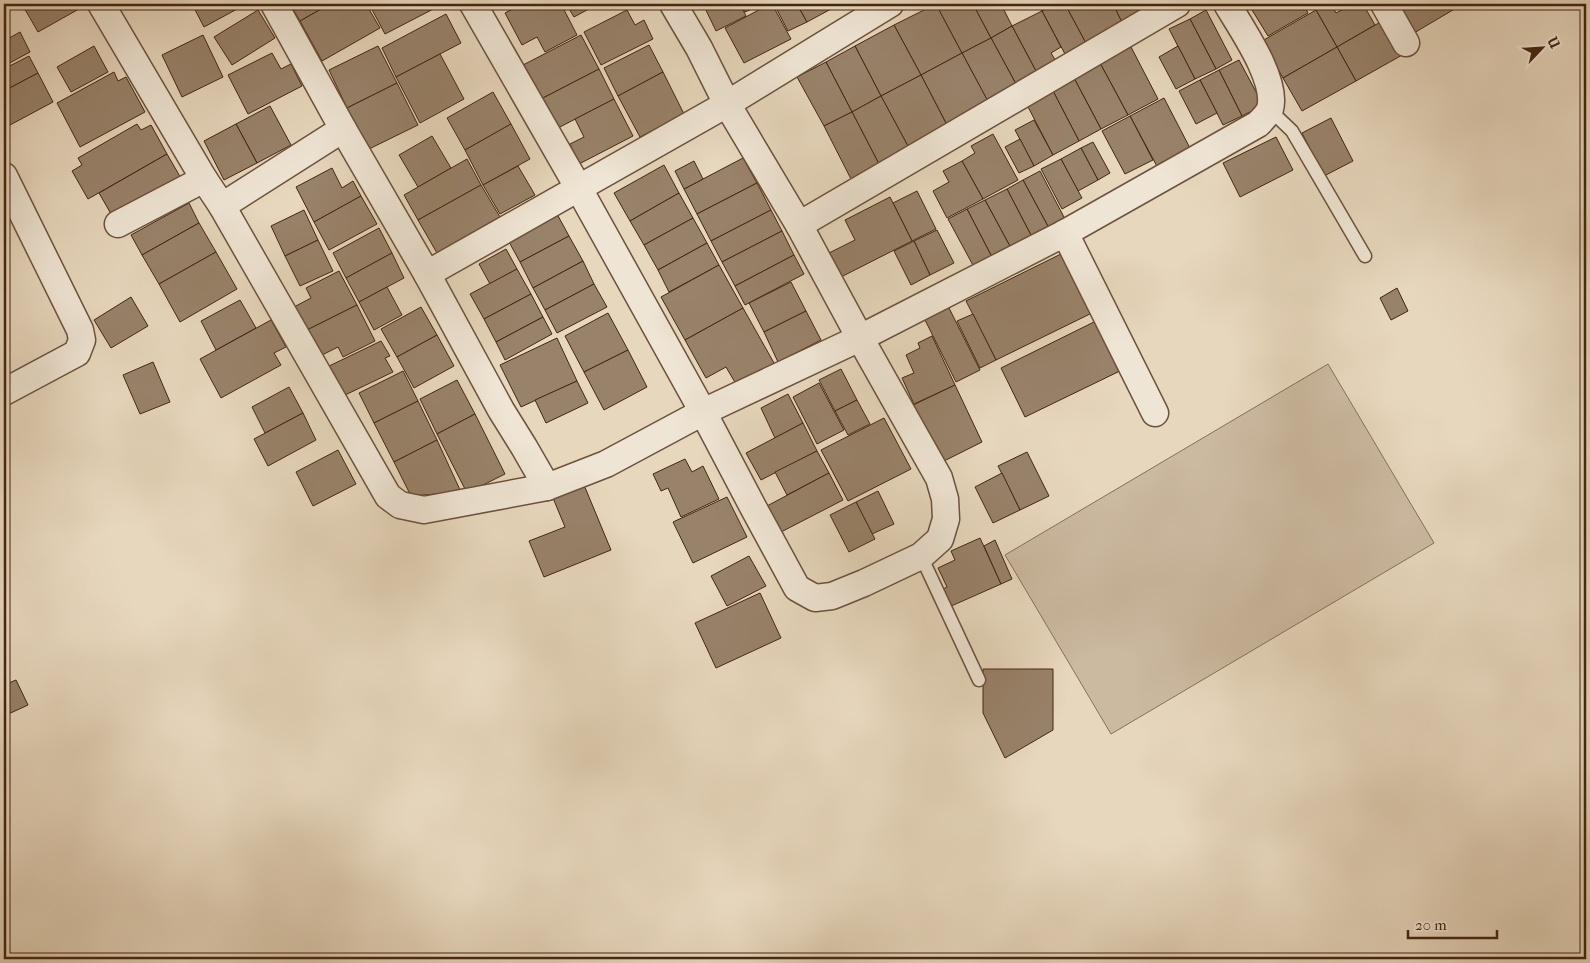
<svg xmlns="http://www.w3.org/2000/svg" width="1590" height="963" viewBox="0 0 1590 963" font-family="'IM FELL French Canon',serif">
  <style>
    .green { fill: #cbb9a0; stroke: #877058 }
    .building { fill: #98826a; stroke: #432611 }
    .lines { fill: none; stroke-linecap: round; stroke-linejoin: round }
    .service-casing { stroke: #6c523c; stroke-width: 15 }
    .minor-casing { stroke: #6c523c; stroke-width: 29 }
    .service { stroke: #efe5d4; stroke-width: 12 }
    .minor { stroke: #efe5d4; stroke-width: 26 }
  </style>
  <rect width="100%" height="100%" fill="#e7d7bd"/>
  <filter id="stains"><feTurbulence type="fractalNoise" baseFrequency=".004" numOctaves="4"/><feColorMatrix values="0 0 0 0 .2 0 0 0 0 .09 0 0 0 0 .02 0 0 0 .5 -.17"/></filter>
  <radialGradient id="worn" r=".72"><stop offset=".6" stop-color="#630" stop-opacity="0"/><stop offset="1" stop-color="#630" stop-opacity=".3"/></radialGradient>
  <polygon class="green" points="1328,364 1434,543 1111,734 1005,555"/>
  <g class="building">
    <polygon points="27,4 85,4 86,5 38,32 23,6"/>
    <polygon points="197,4 237,4 239,8 204,27 193,6"/>
    <polygon points="290,4 330,4 300,21"/>
    <polygon points="330,4 366,4 380,28 322,61 300,21"/>
    <polygon points="369,4 443,4 385,34"/>
    <polygon points="522,4 561,4 577,35 545,52 537,37 522,45 505,13"/>
    <polygon points="566,4 598,4 574,17"/>
    <polygon points="703,4 740,4 746,16 716,31"/>
    <polygon points="741,4 763,4 745,12"/>
    <polygon points="770,4 772,4 791,39 744,63 725,28"/>
    <polygon points="774,4 797,4 807,22 788,31"/>
    <polygon points="797,4 828,4 831,9 807,22"/>
    <polygon points="828,4 843,4 831,9"/>
    <polygon points="936,4 962,53 921,75 894,25"/>
    <polygon points="936,4 973,4 991,38 962,53"/>
    <polygon points="973,4 1001,4 1012,26 991,38"/>
    <polygon points="1038,4 1055,4 1042,11"/>
    <polygon points="1055,4 1065,4 1086,43 1065,54 1042,11"/>
    <polygon points="1065,4 1113,4 1123,24 1086,43"/>
    <polygon points="1113,4 1154,4 1123,24"/>
    <polygon points="1250,4 1303,4 1308,13 1268,36 1249,5"/>
    <polygon points="1327,4 1331,4 1336,13 1353,4 1363,4 1375,25 1337,47 1316,10"/>
    <polygon points="1409,4 1463,4 1414,33 1399,9"/>
    <polygon points="258,10 275,38 232,65 214,37"/>
    <polygon points="627,10 635,25 644,20 653,39 601,65 584,32"/>
    <polygon points="1206,10 1232,60 1216,69 1190,19"/>
    <polygon points="1316,10 1337,47 1283,78 1262,41"/>
    <polygon points="1042,11 1061,47 1051,53 1057,63 1037,73 1012,26"/>
    <polygon points="446,14 461,43 396,77 382,48"/>
    <polygon points="1190,19 1216,69 1195,79 1169,29"/>
    <polygon points="1384,20 1404,54 1356,81 1337,47"/>
    <polygon points="894,25 921,75 881,96 855,46"/>
    <polygon points="1012,26 1037,73 1016,84 991,38"/>
    <polygon points="20,32 30,52 4,66 4,41"/>
    <polygon points="203,35 223,77 182,97 162,55"/>
    <polygon points="581,35 599,69 541,99 523,65"/>
    <polygon points="991,38 1016,84 987,100 962,53"/>
    <polygon points="649,45 663,72 618,96 604,68"/>
    <polygon points="94,46 108,72 71,92 57,67"/>
    <polygon points="378,46 397,83 347,108 329,70"/>
    <polygon points="855,46 881,96 852,112 826,62"/>
    <polygon points="1178,46 1195,79 1176,89 1159,57"/>
    <polygon points="1131,47 1158,99 1128,115 1100,63"/>
    <polygon points="1337,47 1356,81 1302,111 1283,78"/>
    <polygon points="272,53 281,69 291,64 302,86 248,114 228,75"/>
    <polygon points="962,53 990,105 948,127 921,75"/>
    <polygon points="440,54 464,99 420,123 396,77"/>
    <polygon points="29,56 38,73 4,91 4,69"/>
    <polygon points="1239,60 1263,105 1242,116 1219,70"/>
    <polygon points="826,62 852,112 824,126 797,77"/>
    <polygon points="1100,63 1128,115 1101,129 1074,78"/>
    <polygon points="599,69 614,99 556,129 541,99"/>
    <polygon points="1219,70 1242,116 1223,125 1200,80"/>
    <polygon points="114,72 118,81 126,77 145,112 80,147 57,103"/>
    <polygon points="663,72 684,114 640,137 618,96"/>
    <polygon points="38,73 53,102 10,125 4,114 4,91"/>
    <polygon points="921,75 948,127 909,148 881,96"/>
    <polygon points="1074,78 1101,129 1079,141 1052,89"/>
    <polygon points="1200,80 1217,113 1196,124 1179,91"/>
    <polygon points="397,83 418,125 369,149 347,108"/>
    <polygon points="1052,89 1079,141 1053,155 1026,103"/>
    <polygon points="493,92 511,124 465,150 447,118"/>
    <polygon points="881,96 909,148 879,164 852,112"/>
    <polygon points="1164,98 1192,152 1159,170 1130,116"/>
    <polygon points="614,99 633,136 579,164 570,144 584,137 575,119"/>
    <polygon points="270,106 291,145 257,163 236,124"/>
    <polygon points="852,112 879,164 851,179 824,126"/>
    <polygon points="1130,116 1153,160 1125,174 1102,131"/>
    <polygon points="1331,118 1353,161 1324,176 1302,133"/>
    <polygon points="1034,120 1053,155 1034,166 1015,130"/>
    <polygon points="137,124 141,130 151,125 167,154 88,199 72,171 82,165 78,158"/>
    <polygon points="236,124 257,163 224,180 204,141"/>
    <polygon points="511,124 530,159 483,185 465,150"/>
    <polygon points="993,134 1018,180 983,199 962,161 975,153 971,146"/>
    <polygon points="432,136 451,168 418,187 399,155"/>
    <polygon points="1276,137 1293,170 1240,197 1223,163"/>
    <polygon points="1020,139 1034,166 1019,173 1005,147"/>
    <polygon points="1093,142 1110,173 1098,180 1081,148"/>
    <polygon points="1081,148 1098,180 1078,191 1061,159"/>
    <polygon points="167,154 182,180 114,219 99,193"/>
    <polygon points="743,158 757,183 697,214 684,189"/>
    <polygon points="467,159 481,185 418,220 404,195"/>
    <polygon points="1061,159 1082,198 1062,209 1041,169"/>
    <polygon points="694,161 703,179 684,189 675,171"/>
    <polygon points="962,161 983,199 947,218 933,191 949,182 943,171"/>
    <polygon points="664,165 679,193 630,221 614,193"/>
    <polygon points="518,166 535,195 500,214 483,185"/>
    <polygon points="332,168 342,188 353,181 361,196 314,222 296,187"/>
    <polygon points="1040,171 1066,221 1050,230 1023,180"/>
    <polygon points="1023,180 1050,230 1033,239 1007,189"/>
    <polygon points="757,183 771,210 711,241 697,214"/>
    <polygon points="481,185 500,217 437,253 418,220"/>
    <polygon points="1007,189 1033,239 1012,250 985,200"/>
    <polygon points="917,191 936,229 912,241 893,203"/>
    <polygon points="679,193 693,218 644,245 630,221"/>
    <polygon points="361,196 377,224 329,250 314,222"/>
    <polygon points="890,197 912,241 837,279 825,255 855,240 845,220"/>
    <polygon points="985,200 1012,250 993,259 967,209"/>
    <polygon points="189,203 199,223 142,255 131,235"/>
    <polygon points="967,209 993,259 975,269 948,219"/>
    <polygon points="304,210 318,240 285,256 271,226"/>
    <polygon points="771,210 782,231 722,262 711,241"/>
    <polygon points="557,214 569,236 520,262 508,240"/>
    <polygon points="693,218 707,243 658,270 644,245"/>
    <polygon points="199,223 216,252 159,284 142,255"/>
    <polygon points="379,228 392,253 346,278 333,253"/>
    <polygon points="937,230 954,263 930,275 914,241"/>
    <polygon points="782,231 794,255 735,286 722,262"/>
    <polygon points="569,236 583,261 533,288 520,262"/>
    <polygon points="318,240 333,271 300,286 285,256"/>
    <polygon points="914,241 930,275 911,285 894,251"/>
    <polygon points="707,243 719,265 669,292 658,270"/>
    <polygon points="506,249 517,269 490,284 479,264"/>
    <polygon points="216,252 237,289 180,322 159,284"/>
    <polygon points="1065,252 1094,312 996,360 966,301"/>
    <polygon points="392,253 404,278 359,302 346,278"/>
    <polygon points="794,255 804,274 745,305 735,286"/>
    <polygon points="583,261 594,284 545,310 533,288"/>
    <polygon points="719,265 743,308 685,340 661,297"/>
    <polygon points="517,269 531,294 484,319 470,294"/>
    <polygon points="339,271 357,305 305,331 294,307 311,298 306,288"/>
    <polygon points="791,282 806,311 764,332 749,303"/>
    <polygon points="594,284 607,307 557,333 545,310"/>
    <polygon points="387,287 402,315 374,330 359,302"/>
    <polygon points="1397,288 1408,311 1391,320 1380,298"/>
    <polygon points="531,294 543,317 496,342 484,319"/>
    <polygon points="131,297 148,326 111,348 94,320"/>
    <polygon points="240,300 256,328 216,350 201,321"/>
    <polygon points="947,304 980,370 956,382 923,316"/>
    <polygon points="357,305 375,341 343,357 338,347 318,357 305,331"/>
    <polygon points="421,307 437,335 397,357 381,329"/>
    <polygon points="743,308 774,363 736,384 726,367 706,378 685,340"/>
    <polygon points="806,311 821,340 778,362 764,332"/>
    <polygon points="608,313 628,350 584,372 565,336"/>
    <polygon points="973,314 996,360 980,368 957,321"/>
    <polygon points="543,317 552,334 505,360 496,342"/>
    <polygon points="1100,319 1124,369 1025,417 1001,368"/>
    <polygon points="271,320 286,347 274,353 281,365 221,398 200,359"/>
    <polygon points="437,335 454,366 414,388 397,357"/>
    <polygon points="932,336 955,385 914,404 902,378 914,373 906,355 920,348 918,343"/>
    <polygon points="557,338 577,381 521,407 500,365"/>
    <polygon points="381,341 390,356 385,358 393,372 343,396 325,368"/>
    <polygon points="628,350 647,387 604,410 584,372"/>
    <polygon points="153,362 170,402 140,414 123,375"/>
    <polygon points="841,369 857,400 835,411 819,380"/>
    <polygon points="403,371 418,401 374,423 359,393"/>
    <polygon points="457,380 475,414 437,434 420,399"/>
    <polygon points="577,381 588,403 546,423 535,400"/>
    <polygon points="819,383 844,430 817,444 793,397"/>
    <polygon points="955,385 982,442 936,465 909,407"/>
    <polygon points="289,387 303,413 265,433 252,407"/>
    <polygon points="788,394 803,423 775,438 761,408"/>
    <polygon points="857,400 870,424 848,435 835,411"/>
    <polygon points="418,401 437,440 394,462 374,423"/>
    <polygon points="303,413 316,440 268,466 254,439"/>
    <polygon points="475,414 505,474 467,493 437,434"/>
    <polygon points="884,418 911,469 848,501 821,450"/>
    <polygon points="803,423 817,451 761,480 746,453"/>
    <polygon points="437,440 461,492 411,496 394,462"/>
    <polygon points="338,450 356,484 313,506 296,472"/>
    <polygon points="817,451 829,473 787,495 775,472"/>
    <polygon points="1027,452 1049,496 1020,510 998,466"/>
    <polygon points="685,459 692,472 703,466 719,499 681,517 668,488 661,491 653,474"/>
    <polygon points="829,473 843,500 781,532 767,506"/>
    <polygon points="1002,473 1020,510 993,523 975,487"/>
    <polygon points="584,485 611,550 544,577 529,541 565,527 553,498"/>
    <polygon points="878,491 894,524 872,534 856,502"/>
    <polygon points="727,497 747,537 693,563 673,522"/>
    <polygon points="856,502 875,539 849,552 830,515"/>
    <polygon points="980,538 1001,584 949,607 941,590 947,587 938,568 955,560 951,551"/>
    <polygon points="995,540 1012,579 1001,584 984,546"/>
    <polygon points="749,556 766,586 727,606 711,576"/>
    <polygon points="760,593 781,638 716,668 695,623"/>
    <polygon points="983,669 1053,669 1053,730 1005,758 983,713"/>
    <polygon points="16,680 28,705 4,716 4,685"/>
  </g>
  <g class="lines">
    <defs>
      <g id="service">
        <polyline points="1270,110 1292,131 1365,256"/>
        <polyline points="921,556 979,680"/>
      </g>
      <g id="minor">
        <polyline points="101,4 204,179 222,206 388,496 400,505 424,510 547,487"/>
        <path d="M274,4L343,129L427,274L501,410L524,447L547,487L606,464L703,412L860,338L1065,233L1258,124C1262,120 1268,114 1270,109C1278,80 1241,28 1227,4"/>
        <polyline points="473,4 578,187 703,412 753,507 797,588 815,598 832,596 864,583 921,556 940,539 946,519 945,499 939,478 860,338 799,225"/>
        <polyline points="673,4 699,48 727,104 799,225 1177,4"/>
        <polyline points="1384,4 1406,43"/>
        <polyline points="4,176 80,330 82,340 77,353 4,392"/>
        <polyline points="222,206 343,129"/>
        <polyline points="118,224 204,179"/>
        <polyline points="1065,233 1155,413"/>
        <polyline points="427,274 727,104 890,4"/>
      </g>
    </defs>
    <use href="#service" class="service-casing"/>
    <use href="#minor" class="minor-casing"/>
    <use href="#service" class="service"/>
    <use href="#minor" class="minor"/>
  </g>
  <rect width="1590" height="963" fill="none" stroke="#e7d7bd" stroke-width="20"/>
  <rect x="5" y="5" width="1580" height="953" fill="none" stroke="#432611" stroke-width="2.5"/>
  <rect x="10" y="10" width="1570" height="943" fill="none" stroke="#432611"/>
  <g transform="translate(1542 48) rotate(65)" stroke="#efe5d4" stroke-width="4" paint-order="stroke">
  <path d="M0-4L9 19L0 12L-9 19Z" fill="#432611"/>
  <text y="-8" font-size="14" font-weight="bold" text-anchor="middle" fill="#432611">U</text>
  </g>
  <path d="M1408 930v8h89v-8" fill="none" stroke="#432611" stroke-width="2.5"/>
  <text x="1415" y="930" font-size="15" fill="#432611" stroke="#efe5d4" stroke-width="4" paint-order="stroke">20 m</text>
  <rect width="100%" height="100%" filter="url(#stains)"/>
  <rect width="100%" height="100%" fill="url(#worn)"/>
</svg>
